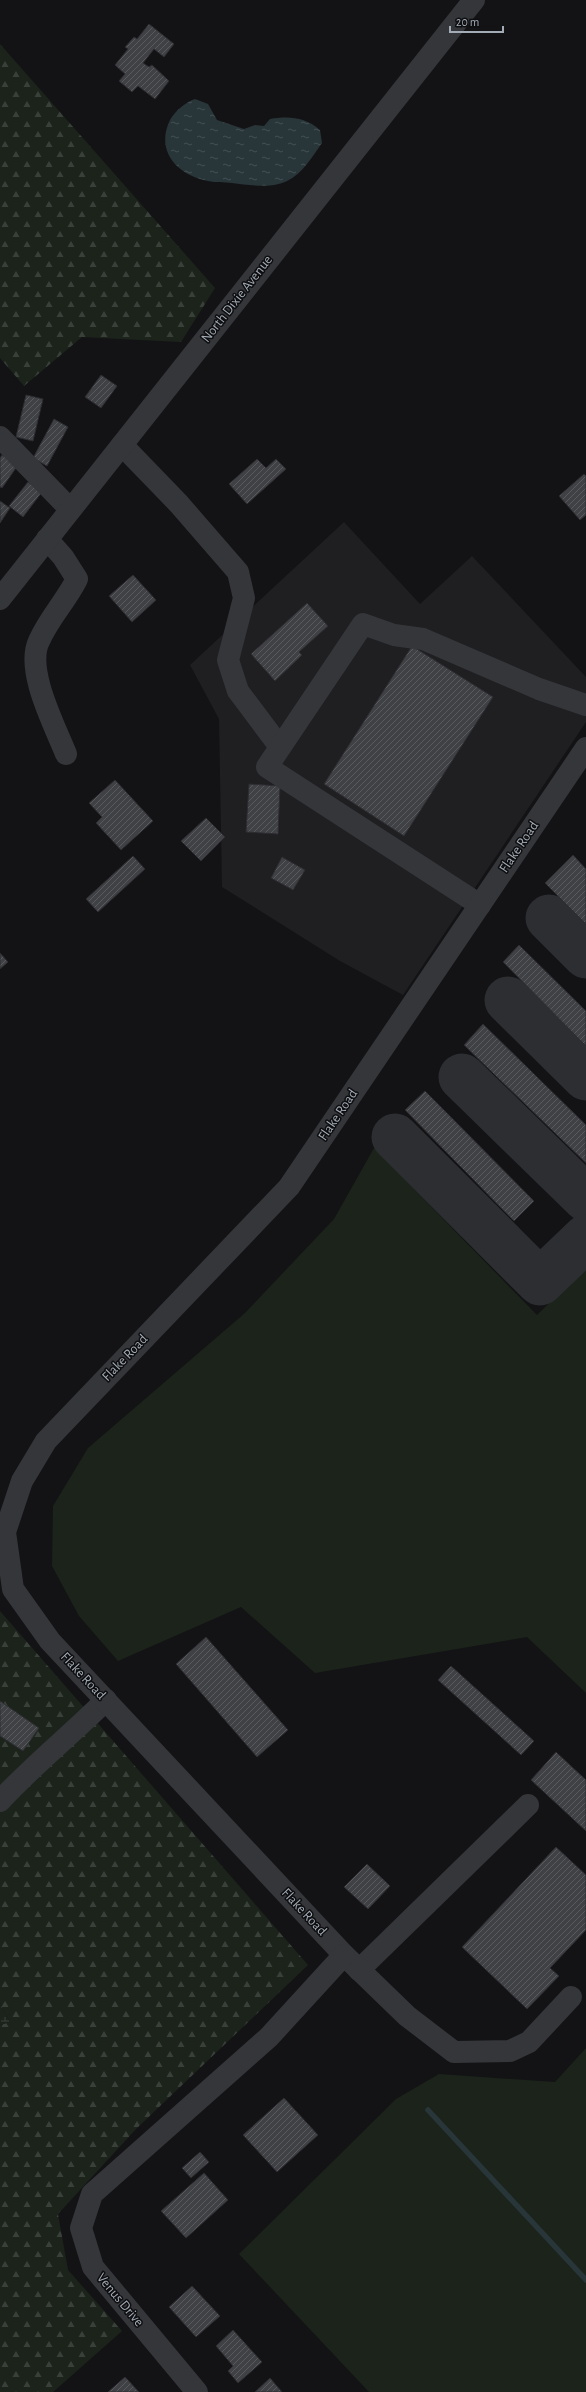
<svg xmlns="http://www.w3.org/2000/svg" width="586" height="2392" viewBox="0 0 586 2392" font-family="'Alegreya Sans',sans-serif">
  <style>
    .built { fill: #1f1f22 }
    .grass { fill: #1b231b }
    .forest { fill: url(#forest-firs) }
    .wetland { fill: url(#wetland-marsh) }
    .water { fill: url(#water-ripples) }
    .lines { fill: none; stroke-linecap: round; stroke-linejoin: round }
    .stream { stroke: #283539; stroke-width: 5.5 }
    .taxiway { stroke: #2c2e32; stroke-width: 47 }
    .building { fill: url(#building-hatch); stroke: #2d2d31 }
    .minor { stroke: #34363a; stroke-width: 22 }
    .labels { text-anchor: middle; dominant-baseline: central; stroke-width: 3; stroke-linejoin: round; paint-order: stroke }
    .street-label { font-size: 14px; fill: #a3acb6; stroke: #0e0e10 }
  </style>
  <defs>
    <pattern id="forest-firs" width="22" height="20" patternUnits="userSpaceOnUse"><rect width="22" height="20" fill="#1b231b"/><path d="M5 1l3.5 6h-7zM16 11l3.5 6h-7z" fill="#39403a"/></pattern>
    <pattern id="wetland-marsh" width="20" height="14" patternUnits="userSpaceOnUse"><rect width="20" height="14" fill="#1b231b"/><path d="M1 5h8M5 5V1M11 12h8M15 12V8" fill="none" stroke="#39403a"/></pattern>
    <pattern id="water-ripples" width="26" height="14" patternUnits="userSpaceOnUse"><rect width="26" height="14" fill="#283539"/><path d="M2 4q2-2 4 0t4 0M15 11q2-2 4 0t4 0" fill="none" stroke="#445053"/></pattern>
    <pattern id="building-hatch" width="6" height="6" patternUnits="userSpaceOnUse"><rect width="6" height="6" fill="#3f4145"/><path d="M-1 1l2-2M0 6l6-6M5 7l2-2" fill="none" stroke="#585a5e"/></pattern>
  </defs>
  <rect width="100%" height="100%" fill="#131315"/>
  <polygon class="built" points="344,522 420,604 472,556 586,677 586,722 403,995 340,961 222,887 219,719 190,665"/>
  <g class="grass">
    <polygon points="374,1148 537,1315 586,1267 586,1693 527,1637 315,1673 241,1607 118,1661 79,1616 52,1566 53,1506 88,1448 245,1313 334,1219"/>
    <polygon points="586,2048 586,2392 369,2392 239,2254 396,2099 439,2074 555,2082"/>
  </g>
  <g class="forest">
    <polygon points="0,44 215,288 181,342 82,337 24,386 0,358"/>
    <polygon points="0,1611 308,1965 136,2129 58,2214 68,2270 122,2331 53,2392 0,2392 0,2025 10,2022 0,2003"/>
  </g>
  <polygon class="wetland" points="0,2003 10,2022 0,2025"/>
  <path class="water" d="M195,99L208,104L217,120L244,129L255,125L264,126L270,119C289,116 305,117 320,130L322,143C312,157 303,173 287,181C271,189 249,185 232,183C224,182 216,183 208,181C177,175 155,151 170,120C174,112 187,101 195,99Z"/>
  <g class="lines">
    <polyline class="stream" points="428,2110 586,2280"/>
    <g class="taxiway">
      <polyline points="549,918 586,955"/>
      <polyline points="508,1000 586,1077"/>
      <polyline points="462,1077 586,1198"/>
      <polyline points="395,1137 540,1282 586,1238"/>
    </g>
  </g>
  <g class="building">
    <polygon points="149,24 174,44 164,57 154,49 143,63 149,67 152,65 169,81 155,99 138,86 132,92 119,81 125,74 115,65 128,49 125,47 134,37 137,39"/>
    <polygon points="101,375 117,386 101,408 85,397"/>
    <polygon points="26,395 43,399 33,441 16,437"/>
    <polygon points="54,419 68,427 47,466 33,458"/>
    <polygon points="2,455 18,465 2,488 0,487 0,458"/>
    <polygon points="257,459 266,468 276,459 286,469 247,504 229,484"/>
    <polygon points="584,474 586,476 586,515 580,520 559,496"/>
    <polygon points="28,482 42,492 23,517 9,506"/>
    <polygon points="0,501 10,508 0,523"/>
    <polygon points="133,575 156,600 132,622 109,596"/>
    <polygon points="307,603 328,626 299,652 302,655 275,681 251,654"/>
    <polygon points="412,646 493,697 404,836 324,784"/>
    <polygon points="115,780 153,821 121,850 96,823 102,817 89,803"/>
    <polygon points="249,784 280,786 278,834 246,832"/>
    <polygon points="206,818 225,837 201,861 181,841"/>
    <polygon points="573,855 586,869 586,924 545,883"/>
    <polygon points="133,856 145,869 98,912 86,899"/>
    <polygon points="282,857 305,870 293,890 271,878"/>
    <polygon points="519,945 586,1011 586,1046 503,962"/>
    <polygon points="0,953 8,962 0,969"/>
    <polygon points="483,1024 586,1125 586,1163 464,1045"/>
    <polygon points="425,1091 534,1201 514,1221 405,1110"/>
    <polygon points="206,1637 288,1730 257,1757 176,1664"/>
    <polygon points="451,1666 534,1741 521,1755 438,1680"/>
    <polygon points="0,1701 39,1728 23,1751 0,1736"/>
    <polygon points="556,1752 586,1780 586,1831 531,1780"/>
    <polygon points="556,1847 586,1875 586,1930 550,1968 559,1976 527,2009 462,1947"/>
    <polygon points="367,1864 390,1886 368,1909 344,1887"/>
    <polygon points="284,2098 318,2135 277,2172 243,2135"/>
    <polygon points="200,2152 209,2162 191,2178 182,2168"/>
    <polygon points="204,2173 228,2200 186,2238 161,2211"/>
    <polygon points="192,2286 220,2316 196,2337 169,2307"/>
    <polygon points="233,2330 262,2362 238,2383 228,2371 233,2366 216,2346"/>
    <polygon points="125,2377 139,2392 108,2392"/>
    <polygon points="270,2378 282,2392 255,2392"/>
  </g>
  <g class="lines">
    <g class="minor">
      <polyline points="0,437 70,509"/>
      <polyline points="122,445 179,504 238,572 244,598 228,660 238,691 280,747"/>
      <path d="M47,539L63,557L77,579C66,601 49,618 39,641C25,670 55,726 66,754"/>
      <polyline points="0,599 474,0"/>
      <polyline points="480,905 267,767 363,624 394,635 423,639 539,689 586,705"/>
      <path d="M0,1801C33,1765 71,1735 106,1700"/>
      <polyline points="359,1970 528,1805"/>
      <polyline points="571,1997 529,2042 510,2051 454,2052 407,2016 344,1955 50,1641 13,1589 5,1532 22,1481 46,1441 289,1187 586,748"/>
      <polyline points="197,2392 93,2267 81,2228 92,2194 269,2037 344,1955"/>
    </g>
  </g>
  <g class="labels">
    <g class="street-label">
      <text transform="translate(237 299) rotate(-52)">North Dixie Avenue</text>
      <text transform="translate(519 847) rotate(-56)">Flake Road</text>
      <text transform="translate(338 1115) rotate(-56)">Flake Road</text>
      <text transform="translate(125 1358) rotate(-46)">Flake Road</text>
      <text transform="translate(83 1676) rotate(47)">Flake Road</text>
      <text transform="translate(304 1912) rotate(47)">Flake Road</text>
      <text transform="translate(120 2300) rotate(50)">Venus Drive</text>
    </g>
  </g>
  <path d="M450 26v6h53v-6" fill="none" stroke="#a3acb6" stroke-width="2"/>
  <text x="456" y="26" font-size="12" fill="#a3acb6" stroke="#0e0e10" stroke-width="3" paint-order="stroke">20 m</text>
</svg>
